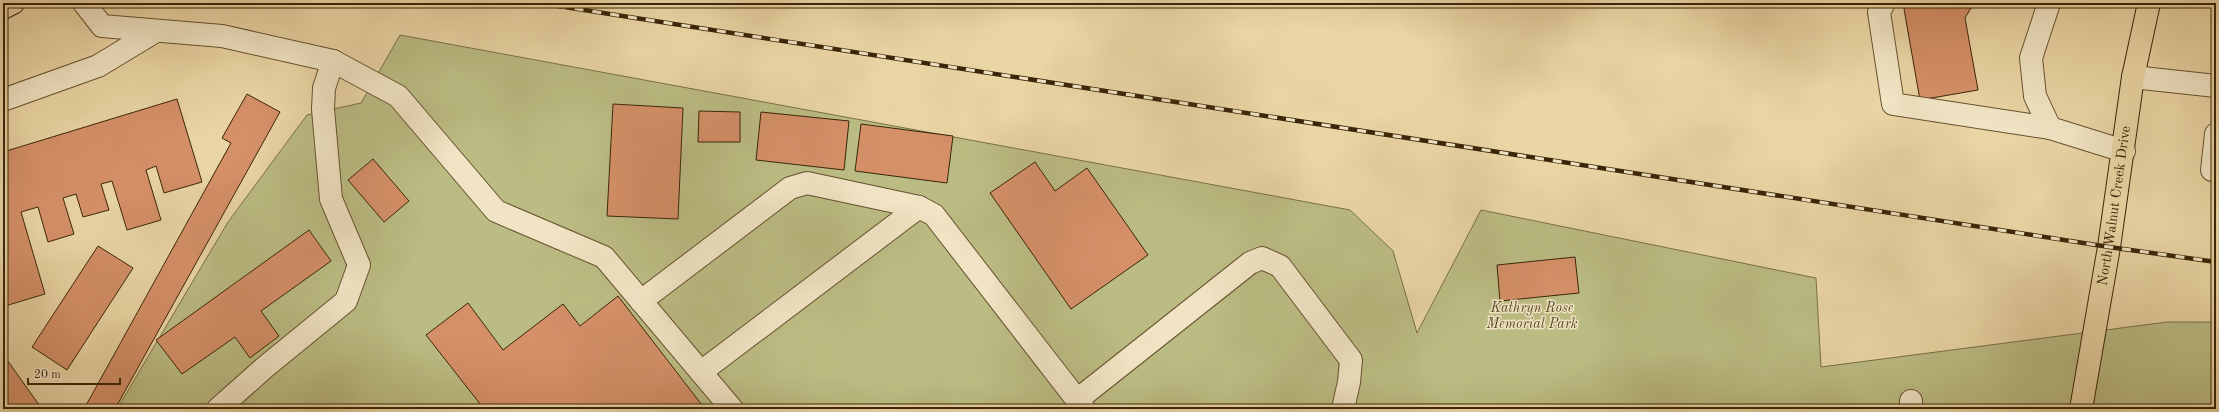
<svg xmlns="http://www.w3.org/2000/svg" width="2219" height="412" viewBox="0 0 2219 412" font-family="'Old Standard TT',serif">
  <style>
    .green { fill: #bbbc83; stroke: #7a7046 }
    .building { fill: #d59068; stroke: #3a2508 }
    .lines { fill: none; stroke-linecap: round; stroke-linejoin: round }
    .minor-casing { stroke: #66512f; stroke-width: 24 }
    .major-casing { stroke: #3a2508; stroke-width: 24 }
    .minor { stroke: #f1e4c4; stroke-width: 22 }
    .major { stroke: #ead5a4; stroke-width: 22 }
    .rail-casing { stroke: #3a2508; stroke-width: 4.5 }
    .rail { stroke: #f1e4c4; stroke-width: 3; stroke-dasharray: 9; stroke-linecap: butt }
    .labels { text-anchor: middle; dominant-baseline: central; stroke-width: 3; stroke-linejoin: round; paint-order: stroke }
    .street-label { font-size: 14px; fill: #3a2508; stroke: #f1e4c4 }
    .park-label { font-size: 14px; font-style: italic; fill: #5a4b27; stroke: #f1e4c4 }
  </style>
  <rect width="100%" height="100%" fill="#ead5a4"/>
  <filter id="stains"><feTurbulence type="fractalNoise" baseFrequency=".005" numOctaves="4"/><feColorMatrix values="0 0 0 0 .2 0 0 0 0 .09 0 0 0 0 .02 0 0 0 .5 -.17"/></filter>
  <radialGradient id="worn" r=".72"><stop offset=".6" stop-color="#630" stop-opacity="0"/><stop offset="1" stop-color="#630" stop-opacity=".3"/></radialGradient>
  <polygon class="green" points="400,35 1350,210 1393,251 1417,333 1481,210 1816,278 1821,367 2167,322 2216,322 2216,409 117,409 228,222 307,115 361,103"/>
  <g class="building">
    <polygon points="1908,3 1974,3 1965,18 1978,90 1920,100 1904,9"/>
    <polygon points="247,94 280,112 115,409 84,409 231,143 222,138"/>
    <polygon points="177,99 202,182 164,193 156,166 146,170 161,220 127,230 112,181 101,184 109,210 83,217 76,194 63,198 74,234 48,242 38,207 21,212 45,294 5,306 3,299 3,152"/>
    <polygon points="613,104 683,108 678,219 607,216"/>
    <polygon points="699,111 740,112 740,142 698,142"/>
    <polygon points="761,112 849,121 844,170 756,160"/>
    <polygon points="861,124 953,136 947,183 855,171"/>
    <polygon points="373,159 409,201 384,222 348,180"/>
    <polygon points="1035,162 1055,191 1087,168 1148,255 1071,309 990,193"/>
    <polygon points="309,230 331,261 261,311 279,336 250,358 235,337 182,374 156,340"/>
    <polygon points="98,246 133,268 67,370 32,347"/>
    <polygon points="1575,257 1579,293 1500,301 1497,265"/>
    <polygon points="618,296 705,409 484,409 426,335 468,303 503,350 563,304 580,326"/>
    <polygon points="5,357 42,409 8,409 3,403"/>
  </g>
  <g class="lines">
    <defs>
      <g id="minor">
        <polyline points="84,3 102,26 222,36 333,61 398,96 496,211 604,257 732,409"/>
        <polyline points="1884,3 1879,12 1893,104 2050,128"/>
        <polyline points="2049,3 2031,58 2035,96 2050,128 2124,151"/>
        <polyline points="2133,77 2216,86"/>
        <polyline points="3,100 98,66 156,31"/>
        <polyline points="2212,170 2216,134"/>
        <polyline points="641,301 790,188 807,183 919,207"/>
        <polyline points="701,372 919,207 934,215 1084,409"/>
        <polyline points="1077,400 1250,263 1262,258 1280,266 1351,360 1349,382 1343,409"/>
        <polyline points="218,409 264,368 346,301 359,265 331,199 323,109 324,88 333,61"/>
        <polyline points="1911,409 1911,401"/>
      </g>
      <g id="major">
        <polyline points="3,8 13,3"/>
        <path id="s1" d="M2081,409L2109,247L2133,77L2149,3"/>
      </g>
    </defs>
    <use href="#minor" class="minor-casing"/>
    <use href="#major" class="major-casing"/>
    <use href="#minor" class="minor"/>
    <use href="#major" class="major"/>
    <defs>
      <polyline id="rail" points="539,3 2109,247 2216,262"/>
    </defs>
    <use href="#rail" class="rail-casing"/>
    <use href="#rail" class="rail"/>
  </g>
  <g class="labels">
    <g class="street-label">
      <text stroke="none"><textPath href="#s1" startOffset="206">North Walnut Creek Drive</textPath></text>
    </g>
    <g class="park-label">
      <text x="1532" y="308">Kathryn Rose<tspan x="1532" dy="16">Memorial Park</tspan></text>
    </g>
  </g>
  <rect width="2219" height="412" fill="none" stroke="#ead5a4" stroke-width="16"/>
  <rect x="4" y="4" width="2211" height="404" fill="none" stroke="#3a2508" stroke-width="2"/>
  <rect x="8" y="8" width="2203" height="396" fill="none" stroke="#3a2508"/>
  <path d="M28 378v6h92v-6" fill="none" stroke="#3a2508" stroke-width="2"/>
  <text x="34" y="378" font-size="12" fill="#3a2508" stroke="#f1e4c4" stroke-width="3" paint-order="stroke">20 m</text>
  <rect width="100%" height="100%" filter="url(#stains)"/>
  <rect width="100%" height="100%" fill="url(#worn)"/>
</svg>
